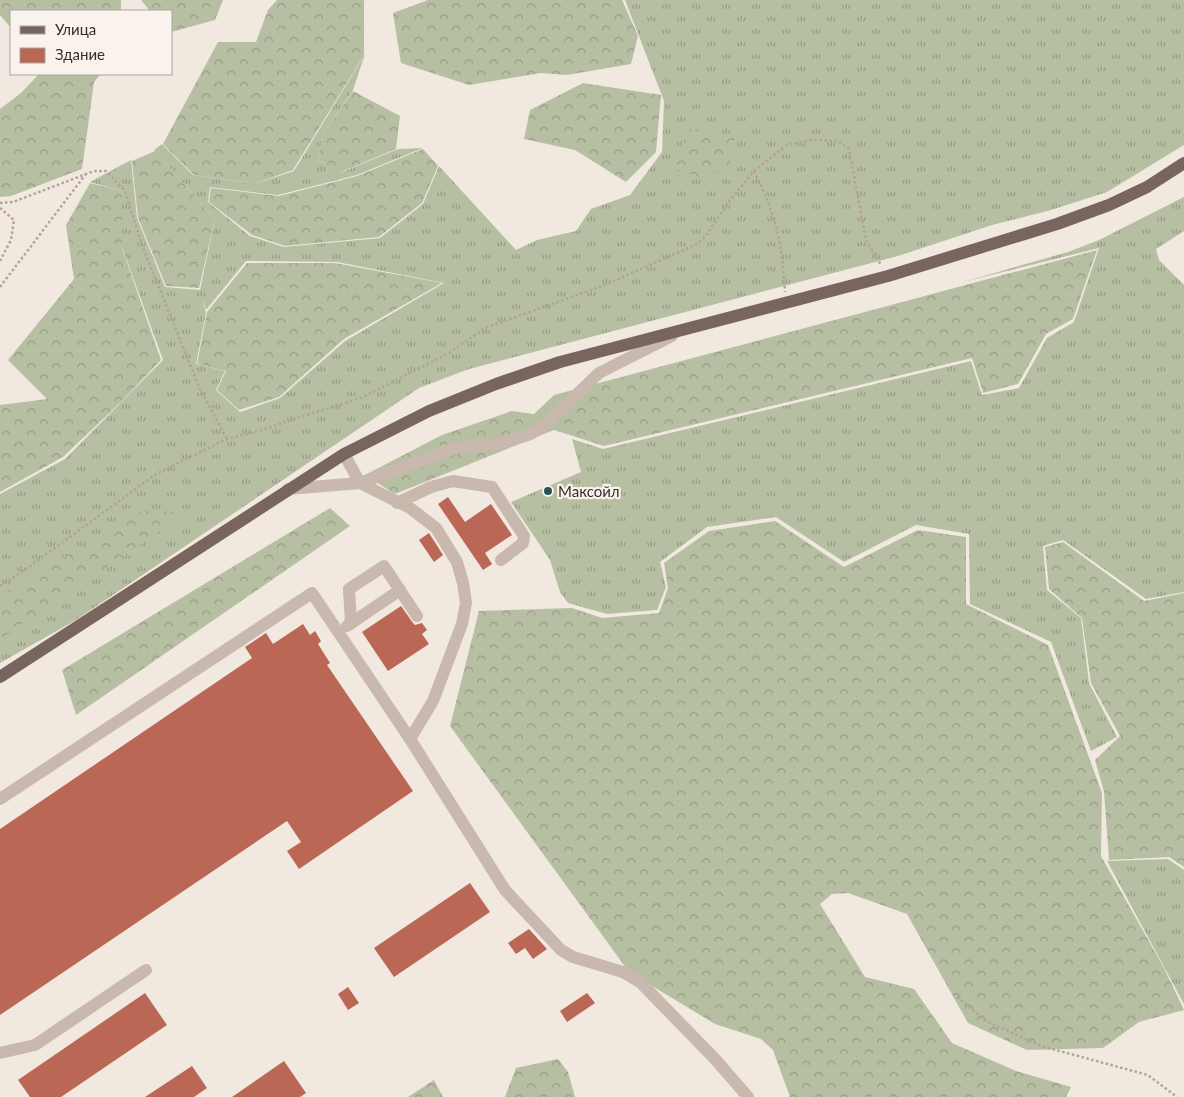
<svg xmlns="http://www.w3.org/2000/svg" width="1184" height="1097" viewBox="0 0 1184 1097" font-family="Lato,sans-serif">
  <style>
    .grass { fill: url(#grass-tufts); fill-rule: evenodd }
    .forest { fill: url(#forest-crowns) }
    .building { fill: #ba6755 }
    .lines { fill: none; stroke-linecap: round; stroke-linejoin: round }
    .path { stroke: #b4a297; stroke-width: 2.5; stroke-dasharray: 2.5 2.5; stroke-linecap: butt }
    .minor { stroke: #c8b8ad; stroke-width: 12 }
    .major { stroke: #78655e; stroke-width: 12 }
    .poi-dot { fill: #245555; stroke: #f9f2ed; stroke-width: 2 }
    .labels { text-anchor: middle; dominant-baseline: central; stroke-width: 4.5; stroke-linejoin: round; paint-order: stroke }
    .poi-label { font-size: 15px; fill: #372e2b; stroke: #f9f2ed; text-anchor: start }
  </style>
  <defs>
    <pattern id="grass-tufts" width="24" height="20" patternUnits="userSpaceOnUse" patternTransform="scale(1.25)"><rect width="24" height="20" fill="#b7bfa2"/><path d="M3 7l-1-3M5 7V3M7 7l1-3M15 17l-1-3M17 17v-4M19 17l1-3" fill="none" stroke="#969c84"/></pattern>
    <pattern id="forest-crowns" width="20" height="18" patternUnits="userSpaceOnUse" patternTransform="scale(1.25)"><rect width="20" height="18" fill="#b7bfa2"/><path d="M2 6a3 3 0 1 1 6 0M12 15a3 3 0 1 1 6 0" fill="none" stroke="#969c84"/></pattern>
  </defs>
  <rect width="100%" height="100%" fill="#f1e8e0"/>
  <g class="grass">
    <path d="M625,0H1184V145L1107,192L1051,210L992,225L898,256L469,369L419,388L76,620L0,663V494L65,459L163,360L122,247V191L90,182L131,160L137,218L165,287L200,290L215,219L154,150L162,144L193,175L254,184L294,171L365,54L353,90L324,132L318,160L342,172L398,149L423,148L357,175L278,195L210,187L208,202L250,236L284,247L380,238L423,204L439,166L516,250L537,240L576,231L591,209L630,195L662,152L664,101ZM246,261L337,262L444,283L345,341L280,398L240,412L216,390L225,371L196,364L206,313L202,299L206,310Z"/>
    <polygon points="1184,197 1184,231 1156,249 1159,260 1184,285 1184,592 1146,599 1063,540 1043,546 1047,590 1081,618 1089,683 1117,737 1091,751 1051,642 970,604 969,534 916,525 844,562 776,517 707,527 660,562 666,587 657,610 607,614 568,603 560,592 550,560 511,502 581,472 572,439 603,449 971,361 982,395 1019,388 1047,338 1074,322 1099,248 963,282 1068,252 1099,240"/>
    <polygon points="1168,859 1184,870 1184,1004 1107,861"/>
  </g>
  <g class="forest">
    <polygon points="0,0 121,0 121,11 11,11 11,28 0,15"/>
    <polygon points="141,0 223,0 215,20 171,32 171,11 150,11"/>
    <polygon points="277,0 364,0 364,55 293,170 254,184 194,175 163,144 218,42 256,42 268,10"/>
    <polygon points="428,0 622,0 638,36 631,64 567,75 541,73 469,85 401,63 393,13"/>
    <polygon points="39,74 101,74 94,82 82,169 11,196 0,197 0,109 21,93"/>
    <polygon points="583,83 661,95 656,152 626,182 575,150 524,139 530,110"/>
    <polygon points="353,91 400,116 396,149 341,172 318,160 324,132"/>
    <polygon points="690,129 735,136 729,170 697,177 670,167"/>
    <polygon points="423,149 438,166 422,203 379,237 285,246 252,235 209,202 211,188 279,196 357,176"/>
    <polygon points="155,151 215,219 199,288 166,286 138,218 132,161"/>
    <polygon points="90,183 122,191 122,248 161,360 121,402 63,457 0,492 0,405 47,399 8,360 74,279 66,225"/>
    <polygon points="1097,250 1073,319 1046,334 1018,384 983,393 972,358 604,446 554,430 395,494 365,475 442,435 512,411 534,414 554,395"/>
    <polygon points="247,263 335,263 442,283 344,339 279,397 239,410 217,390 226,371 197,364 207,312"/>
    <polygon points="330,508 350,526 76,715 62,670"/>
    <polygon points="142,511 189,512 0,639 0,595"/>
    <polygon points="775,521 844,567 918,530 966,537 966,604 1048,645 1102,793 1101,856 1164,968 1184,1010 1139,1022 1103,1048 1027,1050 968,1023 907,914 848,893 832,894 820,904 865,977 914,989 952,1043 1016,1071 1071,1087 1066,1097 790,1097 773,1050 761,1039 715,1024 629,972 450,726 479,611 572,608 602,618 659,613 668,588 664,563 709,531"/>
    <polygon points="1063,542 1144,601 1184,593 1184,867 1169,857 1109,860 1104,792 1095,760 1120,736 1091,683 1082,618 1049,589 1045,547"/>
    <polygon points="558,1059 568,1072 575,1097 505,1097 516,1068"/>
    <polygon points="434,1080 443,1097 408,1097"/>
  </g>
  <g class="building">
    <polygon points="448,497 465,522 491,504 512,535 485,553 492,564 483,570 438,504"/>
    <polygon points="429,533 443,555 434,562 419,540"/>
    <polygon points="401,606 413,623 415,625 422,623 427,630 422,634 429,644 388,671 362,632"/>
    <polygon points="303,624 310,635 315,631 321,641 318,644 330,663 327,665 413,791 299,869 287,851 301,842 287,821 0,1015 0,829 252,658 245,647 266,633 273,644"/>
    <polygon points="470,883 490,912 394,977 374,948"/>
    <polygon points="529,929 547,949 533,959 525,948 516,954 508,943"/>
    <polygon points="348,987 359,1003 348,1010 338,994"/>
    <polygon points="145,993 167,1025 61,1097 30,1097 18,1080"/>
    <polygon points="587,993 595,1003 567,1022 560,1011"/>
    <polygon points="284,1061 306,1093 300,1097 232,1097"/>
    <polygon points="192,1066 207,1088 194,1097 145,1097"/>
  </g>
  <g class="lines">
    <g class="path">
      <path d="M754,171C776,215 782,243 785,292"/>
      <polyline points="0,203 13,202 94,171 106,171 125,191 143,248 199,387 227,439"/>
      <polyline points="0,208 14,220 11,240 0,261"/>
      <polyline points="0,287 85,175"/>
      <polyline points="0,586 26,569 156,474 227,439 258,431 363,397 449,353 485,328 605,285 697,244 705,237 731,199 754,171 787,145 811,140 838,141 849,149 866,240 881,265"/>
      <polyline points="957,997 986,1021 1041,1046 1148,1075 1177,1097"/>
    </g>
    <g class="minor">
      <polyline points="344,454 360,483 410,508 436,528 457,562 463,583 466,603 462,624 433,701 410,739"/>
      <polyline points="288,489 360,483 455,448 498,444 531,434 550,420 599,373 672,336"/>
      <polyline points="397,503 431,487 453,481 492,487 524,536 523,543 501,560"/>
      <polyline points="351,623 349,589 384,566 417,616"/>
      <polyline points="347,626 400,590"/>
      <polyline points="0,799 312,593 410,739 505,890 561,950 573,957 623,972 640,982 715,1059 748,1097"/>
      <polyline points="0,1053 35,1045 146,970"/>
    </g>
    <polyline class="major" points="0,677 344,454 429,411 496,384 560,362 888,276 1057,224 1109,205 1147,187 1184,163"/>
  </g>
  <circle class="poi-dot" cx="548" cy="491" r="5"/>
  <g class="labels">
    <g class="poi-label">
      <text x="558" y="491">Максойл</text>
    </g>
  </g>
  <rect x="10" y="10" width="162" height="65" fill="#f9f2ed" stroke="#aba49f"/>
  <rect x="20" y="26" width="25" height="8" fill="#78655e" stroke="#aba49f"/>
  <text x="55" y="35" font-size="15" fill="#372e2b">Улица</text>
  <rect x="20" y="48" width="25" height="15" fill="#ba6755" stroke="#aba49f"/>
  <text x="55" y="60" font-size="15" fill="#372e2b">Здание</text>
</svg>
